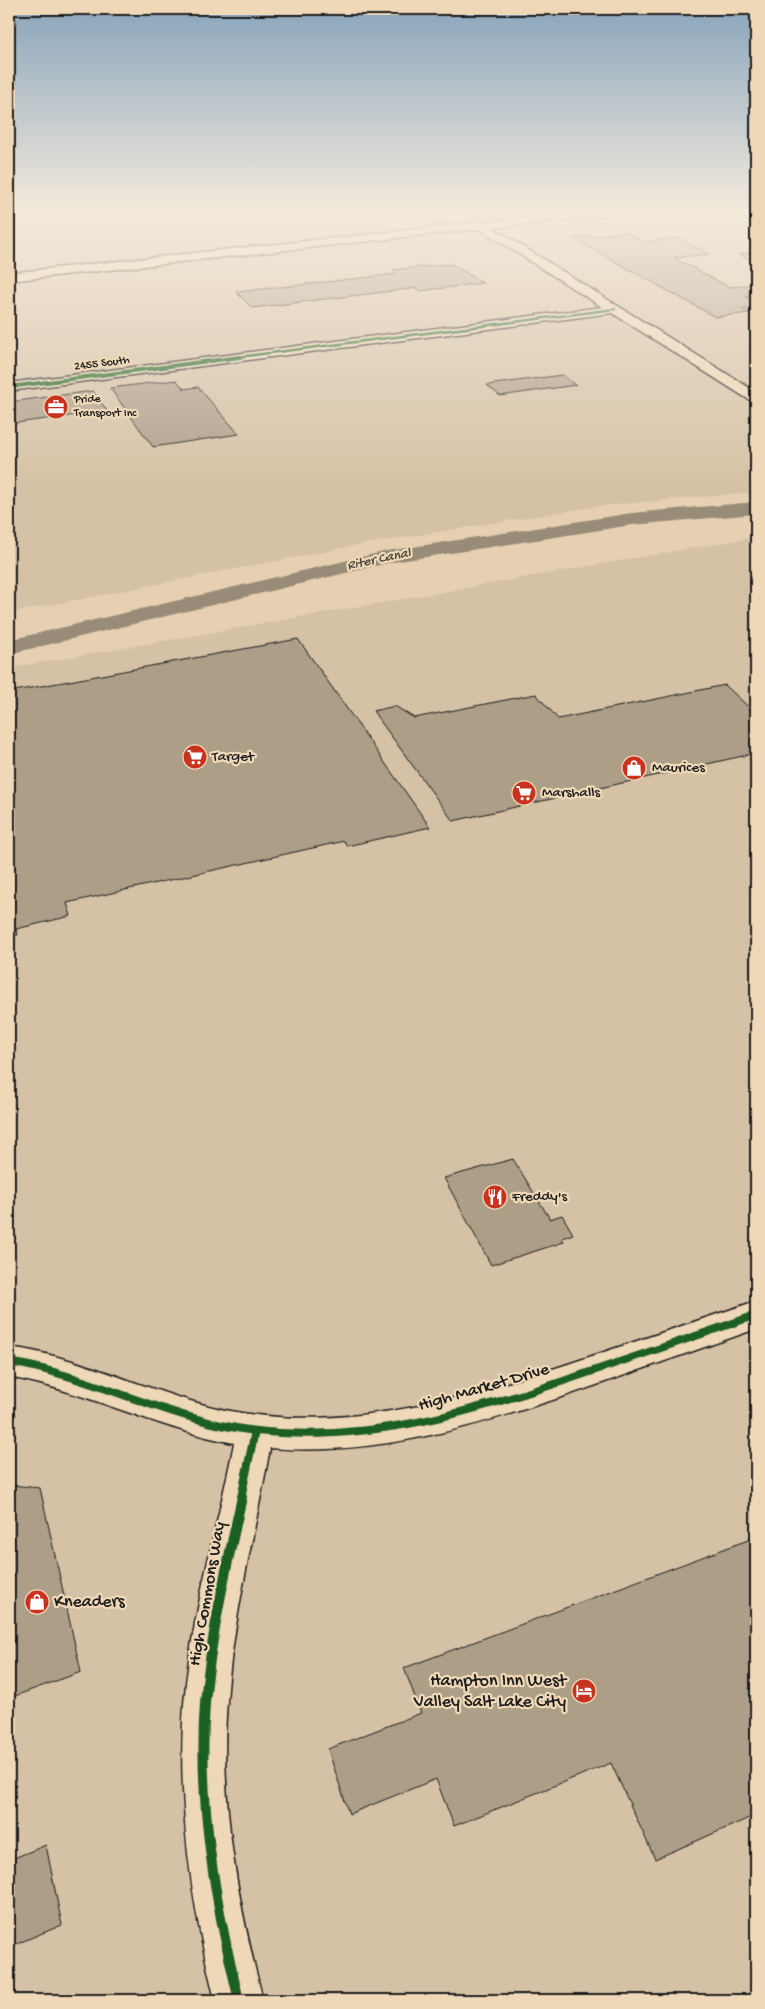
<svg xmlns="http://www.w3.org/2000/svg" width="765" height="2009" viewBox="0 0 765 2009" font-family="'Gochi Hand',sans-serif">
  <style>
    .built { fill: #d5c1a5 }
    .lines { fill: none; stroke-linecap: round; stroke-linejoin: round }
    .canal { fill: #988b77; fill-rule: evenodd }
    .building { fill: #ad9e88; stroke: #1c1c1c }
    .minor-casing { stroke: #1c1c1c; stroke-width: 3 }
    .minor { fill: #eed8b7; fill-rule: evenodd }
    .cycleway-far3-casing { stroke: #eed8b7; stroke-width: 4 }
    .cycleway-far2-casing { stroke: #eed8b7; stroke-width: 5.5 }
    .cycleway-far1-casing { stroke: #eed8b7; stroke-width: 11 }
    .cycleway-casing { stroke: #eed8b7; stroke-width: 13 }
    .cycleway-far3 { stroke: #1b5e20; stroke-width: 2.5 }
    .cycleway-far2 { stroke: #1b5e20; stroke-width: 4 }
    .cycleway-far1 { stroke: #1b5e20; stroke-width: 8 }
    .cycleway { stroke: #1b5e20; stroke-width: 10 }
    .labels { text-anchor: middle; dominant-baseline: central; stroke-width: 4.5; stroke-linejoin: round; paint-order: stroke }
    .far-street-label { font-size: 12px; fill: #1c1c1c; stroke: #eed8b7 }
    .far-poi-label { font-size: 12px; fill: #1c1c1c; stroke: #eed8b7; text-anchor: start }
    .far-water-label { font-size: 14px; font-style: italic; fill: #4e4840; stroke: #eed8b7 }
    .poi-label { font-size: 15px; fill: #1c1c1c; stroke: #eed8b7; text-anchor: start }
    .near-street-label { font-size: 18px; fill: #1c1c1c; stroke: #eed8b7 }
    .near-poi-label { font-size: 18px; fill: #1c1c1c; stroke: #eed8b7; text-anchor: start }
  </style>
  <rect width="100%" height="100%" fill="#e6d0b1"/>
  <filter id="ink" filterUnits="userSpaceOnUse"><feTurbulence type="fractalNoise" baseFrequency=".02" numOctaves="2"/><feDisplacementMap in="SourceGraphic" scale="10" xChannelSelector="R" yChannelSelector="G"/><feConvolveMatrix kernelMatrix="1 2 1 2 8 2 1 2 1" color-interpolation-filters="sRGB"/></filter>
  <g filter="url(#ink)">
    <g class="built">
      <polygon points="9,211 756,211 756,492 599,506 364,544 9,613"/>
      <polygon points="756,537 756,2000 9,2000 9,668"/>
    </g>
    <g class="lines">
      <polygon class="canal" points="756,502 756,514 632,525 387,563 9,654 9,640 387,551 632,513"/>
    </g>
    <g class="building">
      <polygon points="626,232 644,242 678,238 709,254 674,258 729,287 756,284 756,296 746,297 756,302 756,307 742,309 750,313 715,317 573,238"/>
      <polygon points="756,252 756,263 739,254"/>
      <polygon points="451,264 483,283 420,291 417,288 252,308 236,292 397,274 393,270"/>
      <polygon points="562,375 576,385 500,396 487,385"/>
      <polygon points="176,380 184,389 198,387 239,434 153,447 110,388"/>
      <polygon points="93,391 107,411 16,423 9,414 9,402"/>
      <polygon points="298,639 430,827 347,846 344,841 67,903 71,916 16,929 18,935 9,937 9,692"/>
      <polygon points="725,685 756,714 756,753 453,821 373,711 395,706 414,718 536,694 558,719"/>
      <polygon points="513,1159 550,1219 562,1215 573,1234 562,1238 564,1242 491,1265 444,1178"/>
      <polygon points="11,1485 40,1488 81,1672 9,1698 9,1486"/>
      <polygon points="756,1537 756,1815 655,1859 611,1763 454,1826 436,1779 349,1814 328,1749 421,1713 404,1668"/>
      <polygon points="46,1845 62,1925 9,1947 9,1860"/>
      <polygon points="9,1962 15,2000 9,2000"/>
    </g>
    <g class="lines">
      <defs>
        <g id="minor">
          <polygon points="585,211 620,211 615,214 493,228 756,392 756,402 751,401 612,313 9,391 9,383 602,307 480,229 9,281 9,273 471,223 472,220 476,219 484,222"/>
          <path d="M756,1301V1329C700,1349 644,1368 588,1388C484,1424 381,1457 270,1448C255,1533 233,1616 227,1701C219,1802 238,1903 263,2000H215C191,1903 177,1804 184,1704C191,1616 217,1530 234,1443C157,1429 86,1391 9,1377V1347C94,1358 170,1405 256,1415C370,1428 479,1394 586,1358C643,1339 700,1320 756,1301Z"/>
        </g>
      </defs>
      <use href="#minor" class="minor-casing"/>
      <use href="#minor" class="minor"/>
      <defs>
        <polyline id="cycleway-far3" points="231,358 615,309"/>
        <polyline id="cycleway-far2" points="9,387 240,357"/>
        <g id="cycleway-far1">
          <path d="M9,1362C94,1376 170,1421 256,1431C370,1444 480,1410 587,1373C643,1354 700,1335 756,1315"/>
          <polyline points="241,1498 255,1431"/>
        </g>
        <path id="cycleway" d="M239,2000C215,1903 198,1803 205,1703C211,1633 227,1565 242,1497"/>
      </defs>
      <use href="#cycleway-far3" class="cycleway-far3-casing"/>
      <use href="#cycleway-far2" class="cycleway-far2-casing"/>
      <use href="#cycleway-far1" class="cycleway-far1-casing"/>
      <use href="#cycleway" class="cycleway-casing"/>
      <use href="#cycleway-far3" class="cycleway-far3"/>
      <use href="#cycleway-far2" class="cycleway-far2"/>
      <use href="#cycleway-far1" class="cycleway-far1"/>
      <use href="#cycleway" class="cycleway"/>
    </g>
  </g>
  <linearGradient id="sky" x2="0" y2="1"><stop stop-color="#88a4bb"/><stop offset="0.43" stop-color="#f4eadc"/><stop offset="1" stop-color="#f4eadc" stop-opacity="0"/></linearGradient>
  <rect width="765" height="492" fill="url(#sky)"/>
  <defs>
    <symbol id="office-disc" viewBox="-11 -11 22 22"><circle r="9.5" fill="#c8321e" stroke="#eed8b7"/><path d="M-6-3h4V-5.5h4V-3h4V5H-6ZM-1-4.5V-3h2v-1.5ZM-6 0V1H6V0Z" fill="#fff"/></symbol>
    <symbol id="supermarket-disc" viewBox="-11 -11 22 22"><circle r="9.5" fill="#c8321e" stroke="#eed8b7"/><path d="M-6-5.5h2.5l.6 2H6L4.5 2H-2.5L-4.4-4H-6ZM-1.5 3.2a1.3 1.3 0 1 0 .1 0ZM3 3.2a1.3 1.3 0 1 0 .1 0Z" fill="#fff"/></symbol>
    <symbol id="shop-disc" viewBox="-11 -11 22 22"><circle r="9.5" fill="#c8321e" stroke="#eed8b7"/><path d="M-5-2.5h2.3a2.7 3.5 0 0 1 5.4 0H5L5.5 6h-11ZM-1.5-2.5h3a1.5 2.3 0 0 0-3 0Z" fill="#fff"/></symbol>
    <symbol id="restaurant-disc" viewBox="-11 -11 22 22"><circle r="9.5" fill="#c8321e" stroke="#eed8b7"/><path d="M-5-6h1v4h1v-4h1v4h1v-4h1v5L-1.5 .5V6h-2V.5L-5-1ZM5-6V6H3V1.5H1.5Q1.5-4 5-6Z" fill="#fff"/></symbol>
    <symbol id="hotel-disc" viewBox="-11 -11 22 22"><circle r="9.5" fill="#c8321e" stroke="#eed8b7"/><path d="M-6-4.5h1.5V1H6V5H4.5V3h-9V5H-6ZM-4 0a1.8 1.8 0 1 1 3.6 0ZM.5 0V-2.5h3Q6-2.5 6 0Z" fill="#fff"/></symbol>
  </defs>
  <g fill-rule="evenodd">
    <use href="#office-disc" x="42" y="393" width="28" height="28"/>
    <use href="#supermarket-disc" x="181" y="743" width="28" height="28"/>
    <use href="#shop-disc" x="620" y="754" width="28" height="28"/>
    <use href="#supermarket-disc" x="510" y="779" width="28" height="28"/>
    <use href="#restaurant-disc" x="481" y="1183" width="28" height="28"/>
    <use href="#shop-disc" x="23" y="1588" width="28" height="28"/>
    <use href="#hotel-disc" x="570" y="1677" width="28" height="28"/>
  </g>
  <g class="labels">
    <g class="far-street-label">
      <text transform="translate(102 364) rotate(-7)">2455 South</text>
    </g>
    <g class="far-poi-label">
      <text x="74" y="400">Pride<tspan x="74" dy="14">Transport Inc</tspan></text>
    </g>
    <g class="far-water-label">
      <text transform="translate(379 560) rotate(-12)">Riter Canal</text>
    </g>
    <g class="poi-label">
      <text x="212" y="757">Target</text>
      <text x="652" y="768">Maurices</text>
      <text x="542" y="793">Marshalls</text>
      <text x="512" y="1197">Freddy's</text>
    </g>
    <g class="near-street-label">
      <text transform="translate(484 1388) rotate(-16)">High Market Drive</text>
      <text transform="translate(208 1594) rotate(-80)">High Commons Way</text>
    </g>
    <g class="near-poi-label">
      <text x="54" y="1602">Kneaders</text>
      <text x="566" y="1681" text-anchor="end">Hampton Inn West<tspan x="566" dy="21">Valley Salt Lake City</tspan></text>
    </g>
  </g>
  <rect width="765" height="2009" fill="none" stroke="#eed8b7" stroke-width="30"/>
  <rect x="15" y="15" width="735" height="1979" fill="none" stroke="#1c1c1c" stroke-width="2" filter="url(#ink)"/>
</svg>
